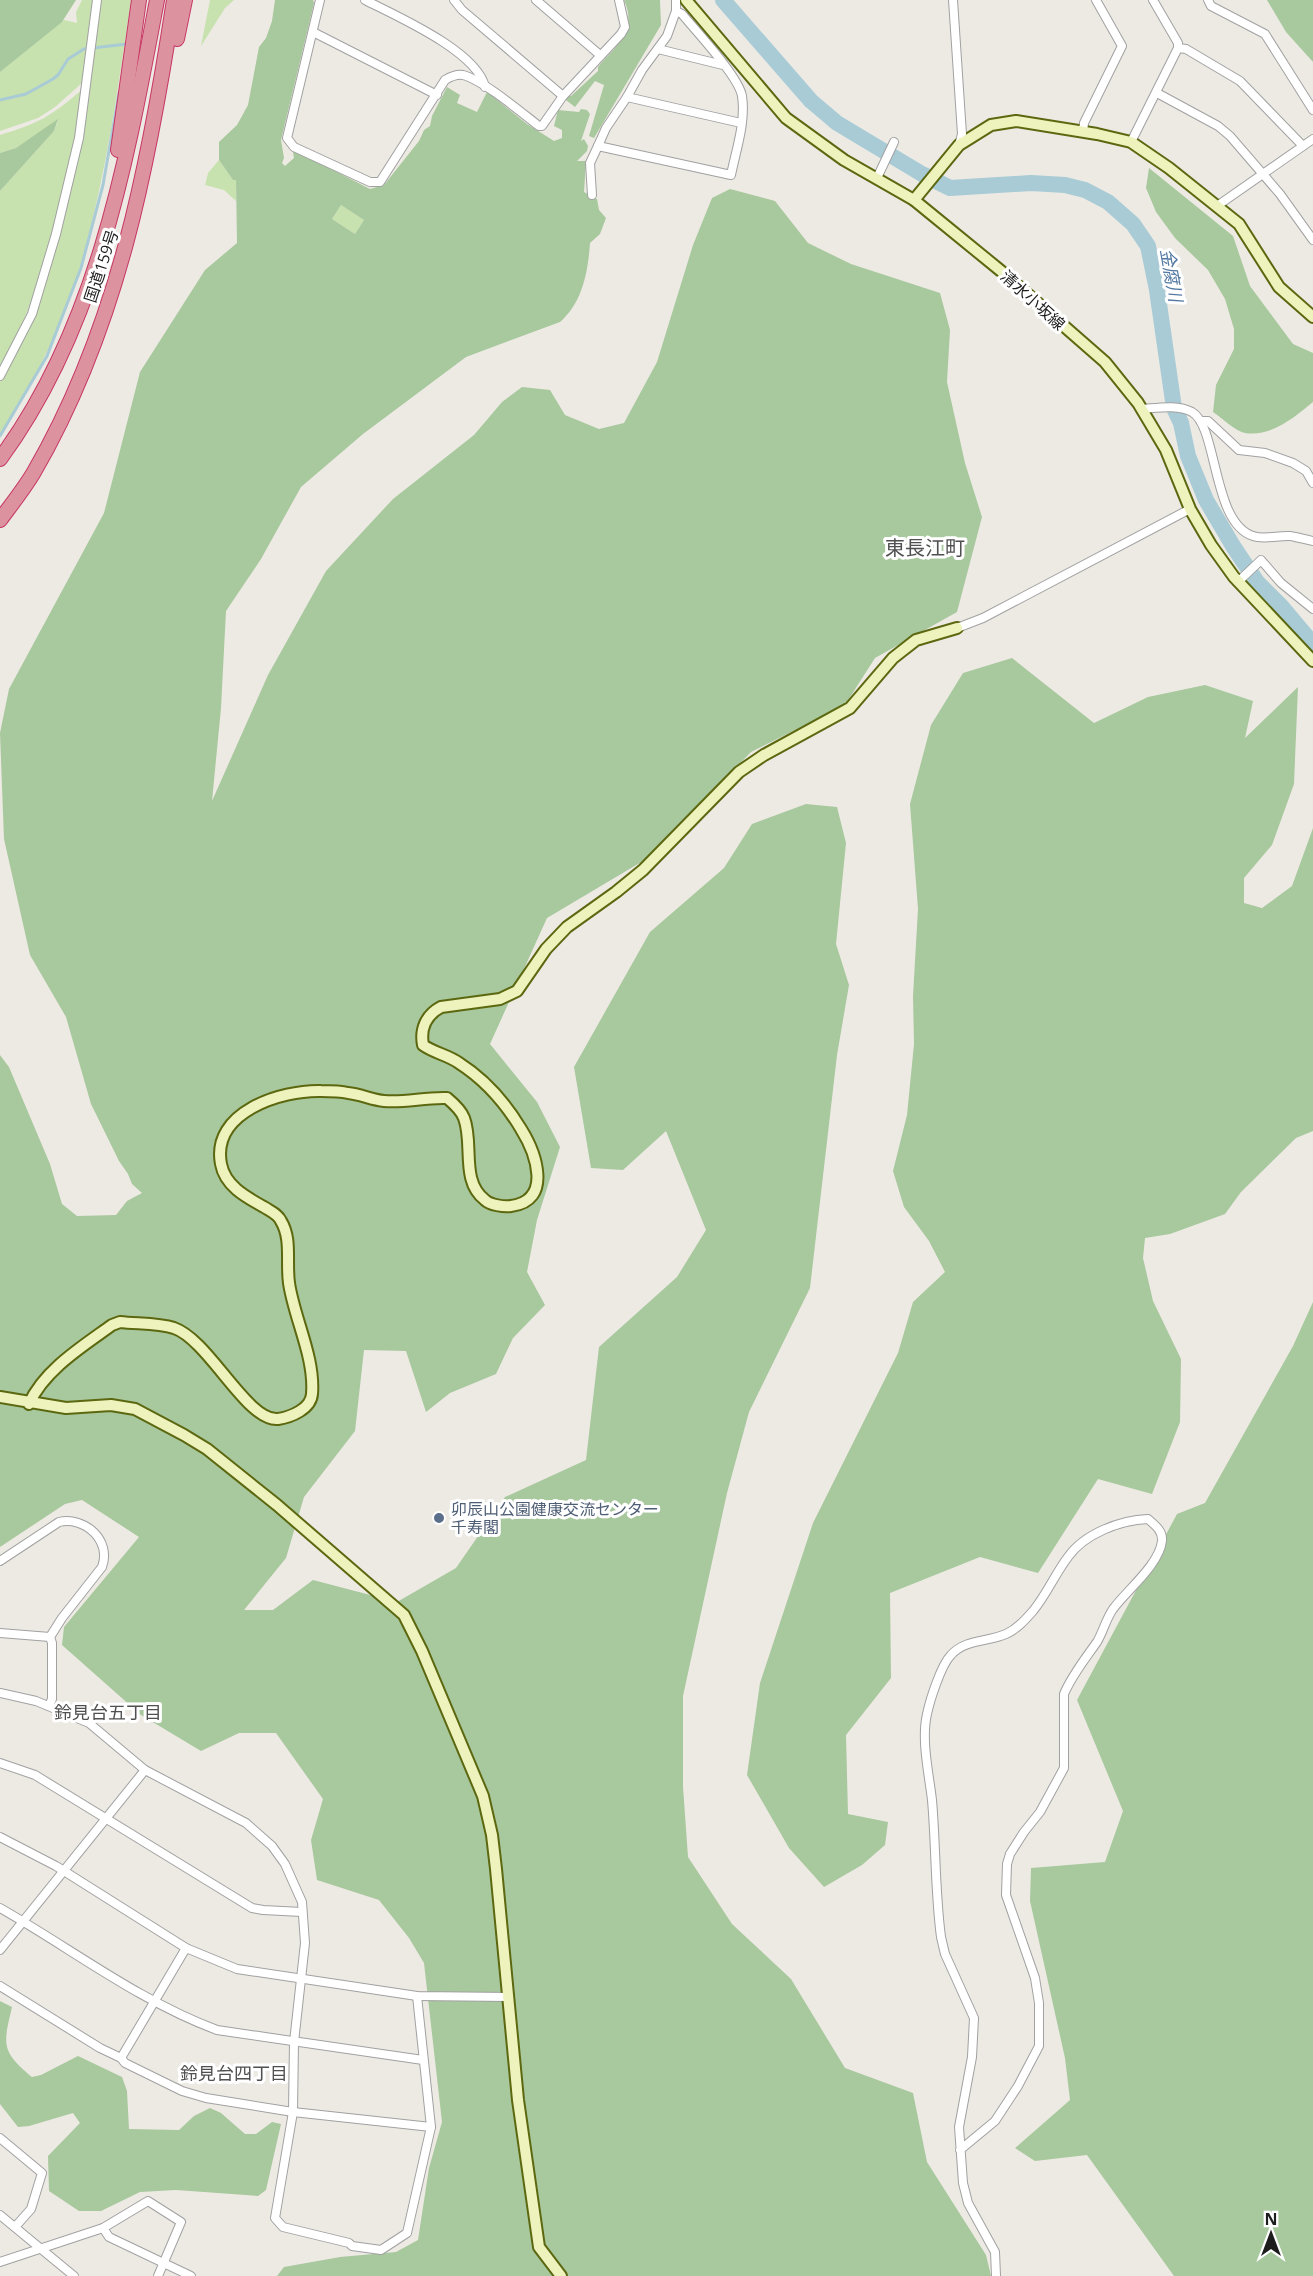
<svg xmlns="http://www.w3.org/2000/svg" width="1313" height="2276" viewBox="0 0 1313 2276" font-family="'Open Sans','Noto Sans JP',sans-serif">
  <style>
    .grass { fill: #c7e2ae }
    .forest { fill: #a8c89d; fill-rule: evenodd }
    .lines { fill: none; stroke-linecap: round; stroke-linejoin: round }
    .stream { stroke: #a8cbd6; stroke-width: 3 }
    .river { stroke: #a8cbd6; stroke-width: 16 }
    .street-casing { stroke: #a1a1a1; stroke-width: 10 }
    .secondary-casing { stroke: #5c6810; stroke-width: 14 }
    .highway-casing { stroke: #c63664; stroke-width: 16 }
    .street { stroke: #fff; stroke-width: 8 }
    .secondary { stroke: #eef2bc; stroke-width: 10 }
    .highway { stroke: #dd939f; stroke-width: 14 }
    .service-dot { fill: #5c6f8a; stroke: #fff; stroke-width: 2 }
    .labels { text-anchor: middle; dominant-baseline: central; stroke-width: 6; stroke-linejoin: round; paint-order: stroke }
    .street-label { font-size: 16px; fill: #1d1d1d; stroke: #fff }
    .service-label { font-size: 16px; fill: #4e5e75; stroke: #fff; text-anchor: start }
    .water-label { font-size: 18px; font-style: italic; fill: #5379a2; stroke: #fff }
    .neighbourhood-label { font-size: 18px; fill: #505050; stroke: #fff }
    .quarter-label { font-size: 20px; fill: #505050; stroke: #fff }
  </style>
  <rect width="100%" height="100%" fill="#edeae4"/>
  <g class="grass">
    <polygon points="82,0 94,0 83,82 55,107 38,118 0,131 0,72 64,20 77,23 76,12"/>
    <path d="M101,0H131C117,95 104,191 75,283C58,335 30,388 0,434V379L39,300L63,221L77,163Z"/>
    <polygon points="210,0 234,0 225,8 201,46"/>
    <path d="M83,89C70,183 46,285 0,369V191L54,131L58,121L16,148L0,153V135C40,123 51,116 83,89Z"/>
    <polygon points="219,160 233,180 236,179 236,201 224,190 205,185 208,173"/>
    <polygon points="341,205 364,220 355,234 332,219"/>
  </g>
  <g class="forest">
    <polygon points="0,0 76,0 62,22 0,72"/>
    <path d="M275,0H313L314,3L281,140L284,158L282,163L285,166L294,158L293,152L296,151L370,189L384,185L419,141L424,130L430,126L432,116L447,87L460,95L457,103L477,112L487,92L527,124L554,141L562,138V130L554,126L558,110L579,112L581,109L587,110L590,114L581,141L584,139L588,146L587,151L577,161H586L584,192L597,199L599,210L606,218L600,234L590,243C588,271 583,302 560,322L466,357L363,434L301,487L261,559L226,611L221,708L212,801L268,675L326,571L393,499L474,435L502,402L522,387L550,390L565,415L599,429L624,423L657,362L693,245L712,198L730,189L775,201L808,243L851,264L940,293L950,330L947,382L965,463L982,517L957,612L875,658L845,705L751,752L648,858L547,918L490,1044L537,1102L560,1147L537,1220L527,1272L545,1305L513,1338L496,1374L450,1393L426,1412L406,1351L364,1350L355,1431L304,1497L286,1558L244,1610H273L313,1580L397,1602L456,1568L505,1497L586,1460L599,1347L677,1277L706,1230L666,1131L623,1170L591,1168L574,1067L650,932L724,868L752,824L806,804L837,807L846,843L836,944L849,985L837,1055L810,1288L749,1412L727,1493L683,1696V1787L688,1857L732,1924L791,1979L845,2068L913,2093L927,2162L986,2255L991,2276H277L284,2267L340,2257L396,2252L418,2240L429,2168L442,2122L424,1963L409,1938L379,1900L317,1880L311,1840L323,1799L276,1733H239L201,1751L141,1715L62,1645L64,1627L139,1537L82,1500L65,1504L0,1547V1055L9,1067L50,1164L62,1204L77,1216L116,1215L127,1201L142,1193L132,1184L128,1174L119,1161L91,1104L66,1017L30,955L4,839L0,733L9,689L104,513L140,372L205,270L237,243L236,180H233L219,160V142L237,125L248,105L259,47L266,38L272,21ZM341,205L364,220L355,234L332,219Z"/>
    <path d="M624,0H660L661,25L594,138L589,136L604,85L595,81L575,107L566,100L568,95L571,96L598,71V67C616,46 638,30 624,0Z"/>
    <polygon points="1267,0 1313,0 1313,62 1286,32"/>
    <polygon points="58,119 54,131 0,191 0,153 16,148"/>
    <path d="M1149,168L1233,236L1250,286L1293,344L1313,353V402C1295,417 1271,437 1245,433C1235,431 1222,418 1213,412L1216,385L1234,349V329L1225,299L1208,270L1175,238L1156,212L1146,188Z"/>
    <polygon points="1012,658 1094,723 1148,697 1205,685 1253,701 1245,738 1298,687 1294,784 1272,845 1244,878 1244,903 1262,908 1292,886 1313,828 1313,1131 1296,1138 1241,1192 1225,1214 1170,1234 1145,1238 1143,1258 1153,1301 1181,1359 1180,1422 1152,1494 1098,1479 1038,1573 980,1557 890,1593 891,1678 846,1735 848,1814 888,1822 885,1845 862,1865 824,1887 789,1848 747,1775 760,1683 813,1523 898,1353 913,1302 945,1272 929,1241 904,1207 893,1171 907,1115 914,1044 913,996 918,909 910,804 931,725 963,673"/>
    <polygon points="1313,1302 1313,2276 1174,2276 1087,2155 1035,2161 1015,2148 1070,2100 1065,2058 1030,1901 1031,1868 1105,1862 1123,1811 1077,1700 1177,1514 1205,1503 1293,1346"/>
    <path d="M0,2001L12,2007C3,2045 1,2051 32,2077L41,2075L78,2056L122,2077L127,2091L129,2129L179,2130L194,2116L210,2108L221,2113L245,2134H256L272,2122L281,2124L266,2190L258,2196L176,2190L140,2192L101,2211H79L49,2191L48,2156L80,2123L73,2113L29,2126L18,2127L0,2104Z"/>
  </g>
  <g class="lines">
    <g class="stream">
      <polyline points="0,100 26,94 53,79 58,75 68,59 84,49 127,44"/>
      <polyline points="0,436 47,356 81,268 103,185 119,93"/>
    </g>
    <polyline class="river" points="723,0 811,101 837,123 922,174 950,188 1031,183 1065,185 1085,190 1108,202 1133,224 1148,246 1157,290 1174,408 1181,423 1188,456 1206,500 1233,546 1257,582 1281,606 1313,644"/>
    <defs>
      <g id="street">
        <path d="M320,0L287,138L294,147L370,182H380L445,80C450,77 456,74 463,75C483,80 522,113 539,126H542L563,96L621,34L625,27L619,0"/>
        <path d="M365,0C396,16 477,51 485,87"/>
        <polyline points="454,0 462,10 563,96"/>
        <polyline points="536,0 600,55"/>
        <polyline points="953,0 962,134 959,145"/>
        <polyline points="1208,0 1211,6 1265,34 1313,110"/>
        <polyline points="313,32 437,95"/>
        <polyline points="1178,48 1186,49 1240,81 1303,146"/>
        <polyline points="658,49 723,65"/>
        <polyline points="1157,93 1218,126 1230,136 1280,194 1313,240"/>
        <polyline points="627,97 741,123"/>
        <polyline points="1083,132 1084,123 1122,46 1096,0"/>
        <polyline points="1131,142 1178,48 1178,43 1153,0"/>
        <path d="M598,146L731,175C736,150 746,122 742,96C739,77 696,31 682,14L676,11V0"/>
        <polyline points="877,178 894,142"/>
        <polyline points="592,195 590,163 598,146 606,128 627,97 642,70 667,36 676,11"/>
        <polyline points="1217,206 1313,139"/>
        <polyline points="0,376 32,314 56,234 79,138 97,0"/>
        <path d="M1141,409C1157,408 1177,404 1192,412C1218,427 1212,523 1253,536C1265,540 1279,535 1290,536C1298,537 1306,540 1313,541"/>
        <polyline points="1201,421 1208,421 1239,450 1265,453 1293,463 1306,471 1313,483"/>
        <polyline points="1235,578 1240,580 1261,560 1281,583 1313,609"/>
        <polyline points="957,628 983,618 1190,509"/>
        <path d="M0,1561L59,1522C84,1516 112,1540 102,1567L62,1618L50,1637L52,1643V1699L49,1706"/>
        <polyline points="0,1633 50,1637"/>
        <polyline points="0,1693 36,1701 89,1723 145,1770 246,1823 272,1846 285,1864 302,1902 305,1943 294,2042 293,2112 275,2218 283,2227 349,2243 352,2246 381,2250 407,2233 431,2127 417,1996"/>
        <polyline points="0,1763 35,1775 252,1908 263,1910 302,1912"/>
        <polyline points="0,1837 56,1866 186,1948 237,1969 417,1996 509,1997"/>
        <path d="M0,1908C72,1949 139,2001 217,2030L423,2060"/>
        <polyline points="0,1950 145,1770"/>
        <polyline points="0,1986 100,2048 121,2058 125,2063 182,2091 206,2098 293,2112 431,2127"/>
        <polyline points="121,2058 186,1948"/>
        <polyline points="0,2138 42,2173 31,2209 15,2227"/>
        <path d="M960,2150L995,2121L1018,2086L1039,2046V2003L1035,1978L1006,1895L1007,1864L1010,1854L1024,1832L1040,1812L1064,1768V1694C1072,1675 1085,1659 1097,1642C1103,1632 1106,1619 1113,1609C1127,1590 1159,1565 1162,1541C1163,1531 1155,1525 1148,1519C1120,1520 1084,1534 1068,1557C1055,1574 1047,1594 1033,1611C1025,1620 1017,1629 1006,1634C988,1642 965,1639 951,1655C941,1665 930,1700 927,1714C921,1740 929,1774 932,1800C936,1846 935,1892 941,1937L945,1954L974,2018L972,2057L959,2127L963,2183L968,2203L995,2252L996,2276"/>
        <polyline points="0,2215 74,2276"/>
        <polyline points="103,2228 109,2237 191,2276"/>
        <polyline points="0,2262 103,2228 148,2201 181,2222 158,2276"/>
      </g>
      <g id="secondary">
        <polyline points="686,0 786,118 844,160 914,200 1001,271 1105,362 1138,403 1166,450 1190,509 1211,545 1234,577 1313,661"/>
        <polyline points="914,200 959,145 991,125 1016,121 1097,134 1131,142 1169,168 1239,224 1279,287 1313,317"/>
        <polyline points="0,1397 66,1408 111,1405 135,1409 184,1435 207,1449 277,1505 404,1615 422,1651 483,1796 492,1835 496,1869 518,2100 539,2247 561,2276"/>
        <path d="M29,1404C44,1370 83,1346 112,1325L120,1322C137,1324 158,1323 174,1328C209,1340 247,1422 278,1419C291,1417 311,1409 312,1394C315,1357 294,1318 289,1283C286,1262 292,1239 281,1221C278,1214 270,1211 264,1207C246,1197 225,1186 221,1164C211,1112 281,1090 321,1091C330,1091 340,1091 348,1093C360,1094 372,1100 384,1101C405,1103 425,1097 447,1098C453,1103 461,1110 464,1118C474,1144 460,1181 485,1200C490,1205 504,1207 511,1206C553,1201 536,1153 521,1129C506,1104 484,1079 459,1063C448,1055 434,1053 423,1045C420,1029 426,1015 441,1007L500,999L517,991L546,949L567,927L616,892L643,870L739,772L764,755L850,708L893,658L916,640L957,628"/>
      </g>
      <g id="highway">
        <polyline points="177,39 185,0"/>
        <polyline points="118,150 139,0"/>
        <path d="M0,459C98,326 127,159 157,0"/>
        <path d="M0,520C11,505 24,489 34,472C118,327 149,164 174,0"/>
      </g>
    </defs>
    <use href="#street" class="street-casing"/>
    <use href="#secondary" class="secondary-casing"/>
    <use href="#highway" class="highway-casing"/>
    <use href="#street" class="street"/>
    <use href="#secondary" class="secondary"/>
    <use href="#highway" class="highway"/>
  </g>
  <circle class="service-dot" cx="439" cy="1518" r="6"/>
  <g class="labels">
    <g class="street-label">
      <text transform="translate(101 266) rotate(-72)">国道159号</text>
      <text transform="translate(1033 300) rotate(42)">清水小坂線</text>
    </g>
    <g class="service-label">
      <text x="451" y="1509">卯辰山公園健康交流センター<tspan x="451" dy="18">千寿閣</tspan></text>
    </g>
    <g class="water-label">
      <text transform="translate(1172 275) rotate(80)">金腐川</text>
    </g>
    <g class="neighbourhood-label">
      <text x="108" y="1712">鈴見台五丁目</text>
      <text x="234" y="2073">鈴見台四丁目</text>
    </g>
    <g class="quarter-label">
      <text x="925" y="547">東長江町</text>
    </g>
  </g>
  <g transform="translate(1271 2234)" stroke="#ffffff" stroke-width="4.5" paint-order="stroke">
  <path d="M0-4.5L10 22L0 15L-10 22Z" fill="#1d1d1d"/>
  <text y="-9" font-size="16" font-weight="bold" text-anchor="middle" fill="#1d1d1d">N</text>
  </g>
</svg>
